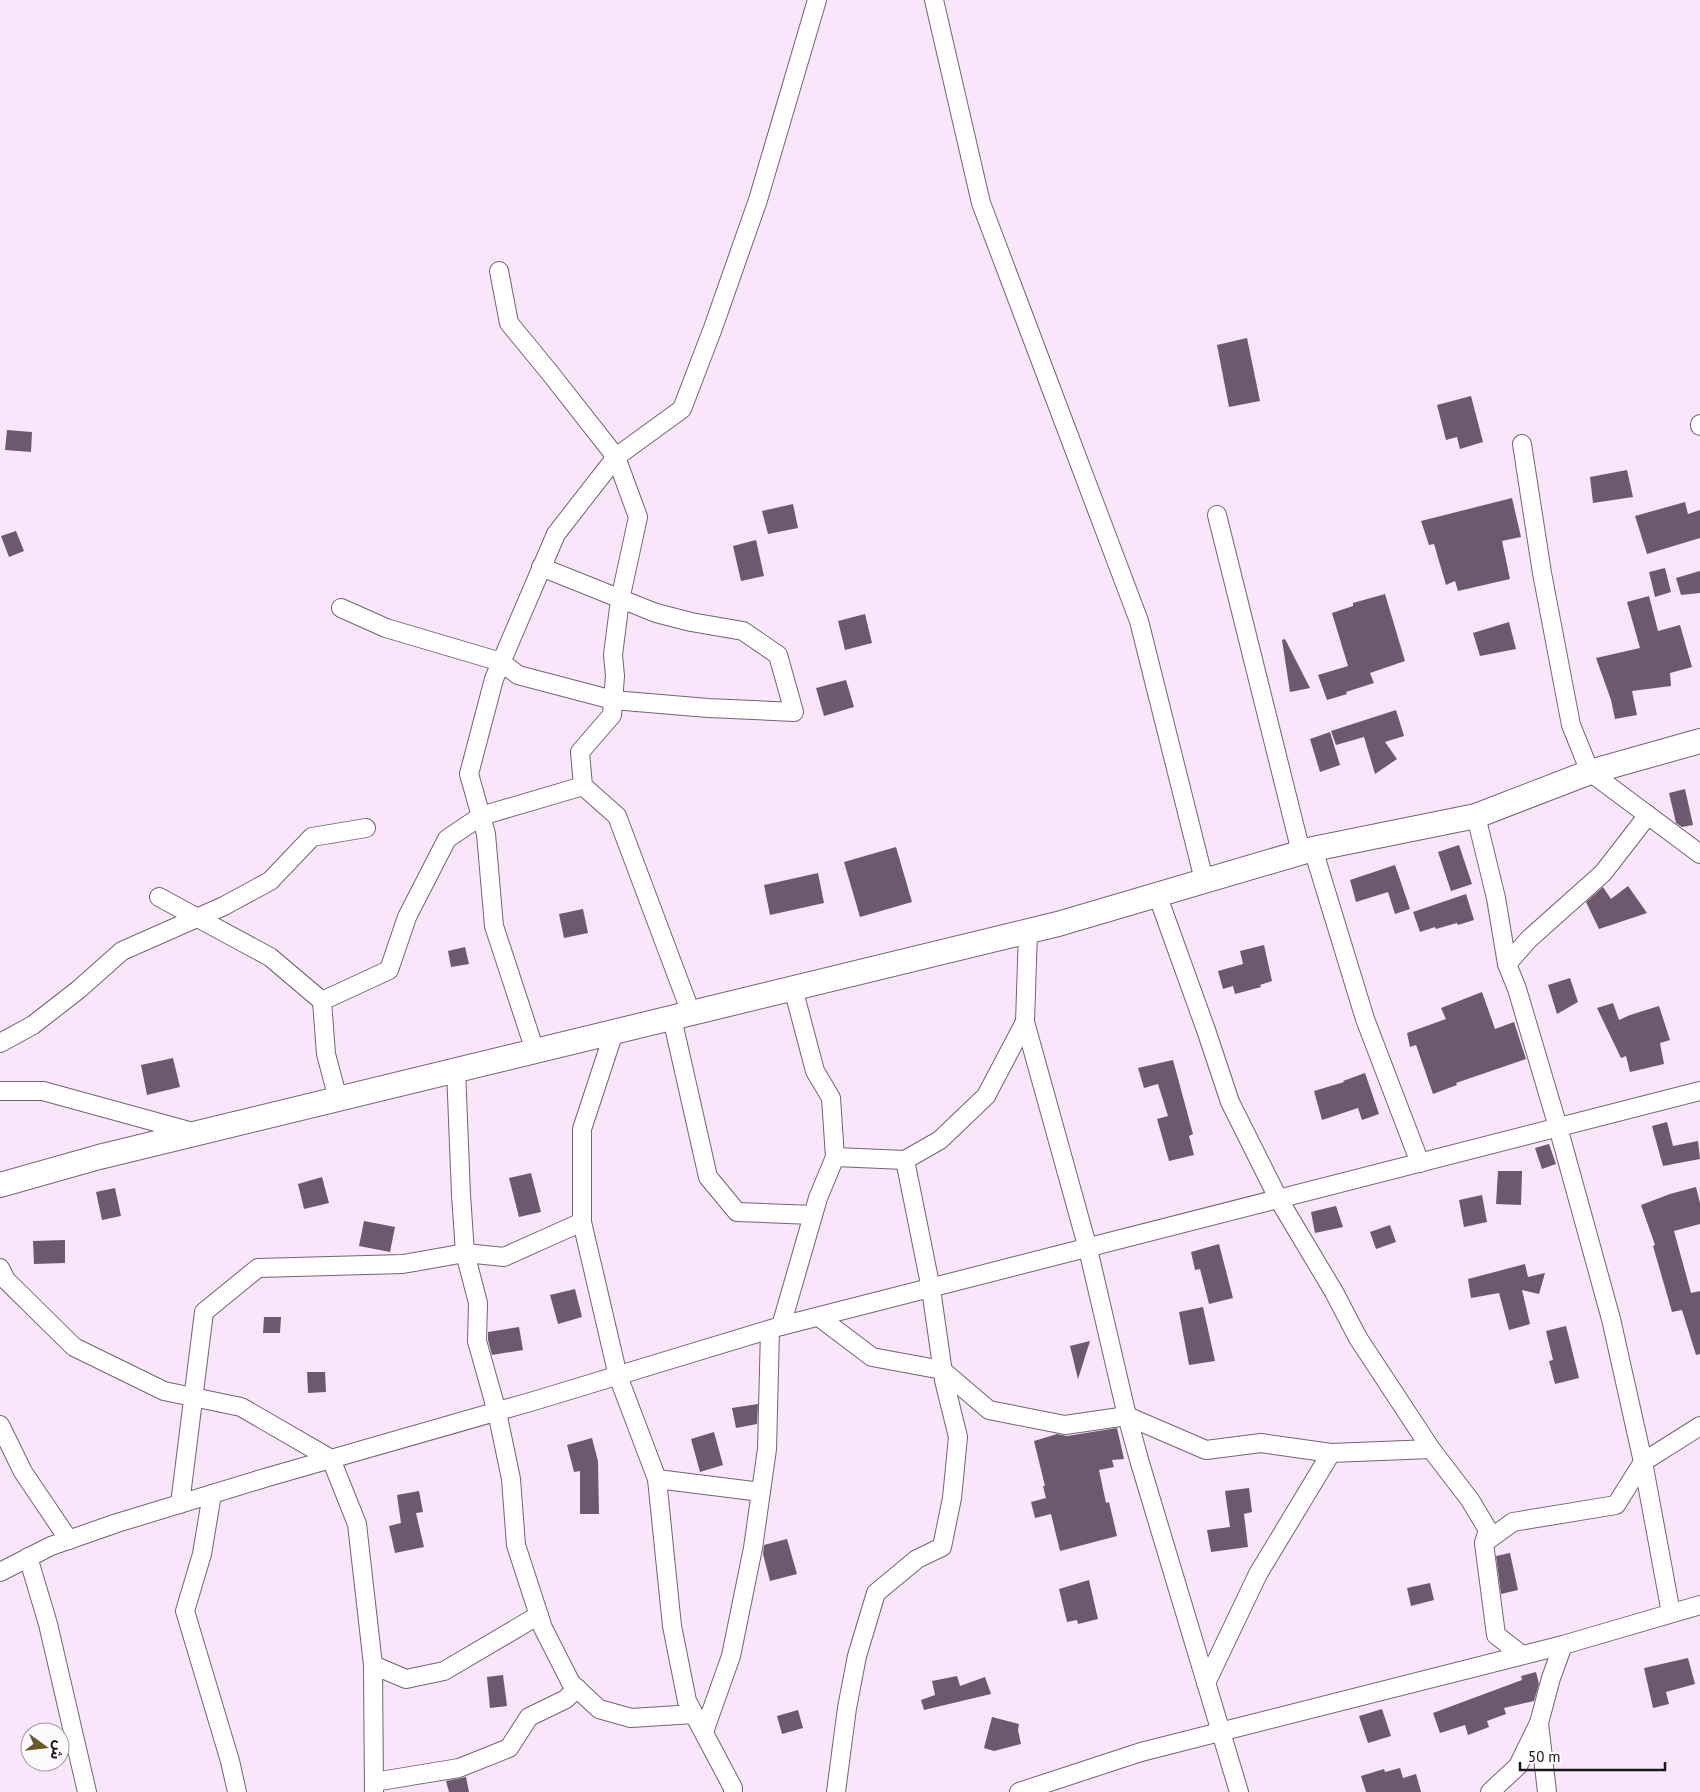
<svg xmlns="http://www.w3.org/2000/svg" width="1700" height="1792" viewBox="0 0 1700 1792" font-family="'PT Sans','Noto Sans Arabic',sans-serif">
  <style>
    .building { fill: #6d596e }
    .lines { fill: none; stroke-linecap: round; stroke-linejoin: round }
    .minor-casing { stroke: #746375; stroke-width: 20 }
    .secondary-casing { stroke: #746375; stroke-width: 26 }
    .minor { stroke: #fff; stroke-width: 18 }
    .secondary { stroke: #fff; stroke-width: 24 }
  </style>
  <rect width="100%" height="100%" fill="#f9e6fa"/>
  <g class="building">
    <polygon points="1247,338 1260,401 1229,407 1217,345"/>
    <polygon points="1471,396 1483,442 1460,449 1457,437 1446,440 1437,405"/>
    <polygon points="7,430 32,432 31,452 5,450"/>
    <polygon points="1627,470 1633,497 1593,503 1590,477"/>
    <polygon points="1512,498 1521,537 1502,541 1510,579 1458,591 1455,581 1446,585 1434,544 1429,545 1421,521"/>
    <polygon points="1685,502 1688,514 1700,510 1700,538 1647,554 1635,516"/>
    <polygon points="793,504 798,528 768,534 762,511"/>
    <polygon points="16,531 24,551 9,557 1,536"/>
    <polygon points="756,540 764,576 741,581 733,546"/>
    <polygon points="1665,568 1671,592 1655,597 1649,572"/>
    <polygon points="1700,571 1700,593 1681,595 1676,578"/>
    <polygon points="1385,594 1405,661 1370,673 1374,683 1346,692 1347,694 1327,700 1318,675 1348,666 1332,613 1353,606 1353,603"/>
    <polygon points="1649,596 1658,631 1680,625 1692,667 1670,673 1671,686 1632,691 1637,715 1615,719 1611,700 1596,658 1640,648 1627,602"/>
    <polygon points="865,614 872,643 845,650 838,621"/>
    <polygon points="1509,622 1516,649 1480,656 1473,633"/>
    <polygon points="1285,639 1310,688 1290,692 1282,640"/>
    <polygon points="846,680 854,707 824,716 816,688"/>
    <polygon points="1396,710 1404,736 1385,742 1397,759 1375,774 1364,737 1336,745 1331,731"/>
    <polygon points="1330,732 1340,765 1320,772 1310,739"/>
    <polygon points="1685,789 1693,825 1682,827 1676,823 1669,793"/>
    <polygon points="1459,845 1472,884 1451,891 1438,852"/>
    <polygon points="896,847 912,902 860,917 844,862"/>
    <polygon points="1395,865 1410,909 1395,914 1388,892 1356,902 1350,880"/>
    <polygon points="818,873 824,903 770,915 764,885"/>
    <polygon points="1628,886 1647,913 1599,929 1586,902 1603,887 1611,899"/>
    <polygon points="1466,894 1474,920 1458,925 1457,923 1436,929 1435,927 1420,932 1413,912"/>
    <polygon points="583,909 588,933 564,938 559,914"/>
    <polygon points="1264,945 1272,981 1260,985 1261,987 1235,994 1233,986 1223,989 1218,971 1243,964 1240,951"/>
    <polygon points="465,947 469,964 451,967 448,951"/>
    <polygon points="1570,978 1578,1002 1557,1014 1548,985"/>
    <polygon points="1482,992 1495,1029 1514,1022 1526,1059 1456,1083 1457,1085 1433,1094 1416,1045 1410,1047 1407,1033 1446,1019 1441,1008"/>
    <polygon points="1613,1003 1619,1020 1630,1015 1659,1006 1670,1040 1660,1043 1664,1064 1630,1072 1626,1056 1621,1058 1597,1008"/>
    <polygon points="173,1058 180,1087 147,1095 141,1065"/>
    <polygon points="1173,1060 1193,1134 1189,1136 1194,1155 1169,1161 1157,1119 1168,1116 1158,1084 1144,1088 1138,1068"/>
    <polygon points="1365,1073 1379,1114 1362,1120 1358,1108 1322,1120 1314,1091 1344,1082 1343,1081"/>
    <polygon points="1667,1122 1673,1146 1698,1141 1700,1159 1663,1166 1652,1126"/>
    <polygon points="1549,1144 1556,1164 1542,1169 1535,1148"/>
    <polygon points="1498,1171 1522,1171 1521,1205 1496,1204"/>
    <polygon points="531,1173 541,1212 519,1217 509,1178"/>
    <polygon points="322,1177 329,1203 304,1209 298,1184"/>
    <polygon points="1696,1187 1700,1203 1700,1224 1674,1231 1691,1293 1700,1291 1700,1354 1696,1355 1682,1310 1672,1312 1653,1246 1655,1245 1641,1205 1670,1194"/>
    <polygon points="115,1188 121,1216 102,1220 96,1192"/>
    <polygon points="1482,1195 1487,1222 1464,1227 1459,1200"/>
    <polygon points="1336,1206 1343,1227 1315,1233 1311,1212"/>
    <polygon points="364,1221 395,1227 390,1252 359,1246"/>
    <polygon points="1390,1225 1396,1242 1376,1249 1370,1232"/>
    <polygon points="65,1240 65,1263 34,1264 33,1241"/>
    <polygon points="1219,1244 1233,1298 1209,1304 1200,1269 1195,1270 1191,1252"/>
    <polygon points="1525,1264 1528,1277 1545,1273 1539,1294 1522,1290 1530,1324 1509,1330 1499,1293 1471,1298 1468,1279"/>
    <polygon points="575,1289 582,1317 558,1324 550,1295"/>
    <polygon points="1203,1307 1215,1361 1189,1365 1179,1312"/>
    <polygon points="264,1317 281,1317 280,1333 263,1333"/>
    <polygon points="1566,1326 1579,1378 1555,1384 1549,1361 1553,1360 1546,1331"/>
    <polygon points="519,1327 523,1350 492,1355 488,1340 488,1332"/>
    <polygon points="1090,1341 1078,1379 1070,1346"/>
    <polygon points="307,1372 325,1372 326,1392 308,1393"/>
    <polygon points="758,1404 757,1424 736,1428 732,1408"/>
    <polygon points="1117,1428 1124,1459 1112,1460 1114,1467 1099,1470 1106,1503 1109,1502 1117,1536 1060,1551 1051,1514 1035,1518 1031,1502 1046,1498 1043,1486 1045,1486 1034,1441 1057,1434 1067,1436"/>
    <polygon points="714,1432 723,1465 700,1472 691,1439"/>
    <polygon points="592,1438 598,1461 599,1514 580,1514 580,1471 574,1472 567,1445"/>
    <polygon points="1249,1488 1252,1512 1244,1514 1248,1547 1211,1552 1207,1530 1230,1527 1225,1491"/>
    <polygon points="419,1491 423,1512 416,1513 424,1547 395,1553 389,1526 401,1523 397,1495"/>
    <polygon points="787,1539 797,1574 770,1581 763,1554 764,1545"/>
    <polygon points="1510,1553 1518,1590 1501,1594 1496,1556"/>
    <polygon points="1089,1580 1098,1619 1078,1624 1077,1620 1067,1622 1059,1589"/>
    <polygon points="1430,1583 1434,1600 1411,1606 1407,1588"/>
    <polygon points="1688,1658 1695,1684 1666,1692 1669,1704 1653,1708 1644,1668"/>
    <polygon points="1536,1672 1539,1684 1534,1701 1504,1708 1506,1714 1487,1721 1489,1727 1468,1735 1465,1725 1440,1733 1433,1713 1522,1680 1521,1676"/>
    <polygon points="503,1675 507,1706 490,1708 487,1677"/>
    <polygon points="957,1676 960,1686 985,1677 991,1694 924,1710 921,1700 935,1695 932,1681"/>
    <polygon points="1382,1709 1391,1736 1368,1743 1359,1716"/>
    <polygon points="798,1710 803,1728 782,1734 777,1716"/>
    <polygon points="992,1717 1019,1724 1018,1730 1021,1744 994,1751 984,1748"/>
    <polygon points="1400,1768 1403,1778 1416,1774 1421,1792 1366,1792 1361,1776 1384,1769 1385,1772"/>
    <polygon points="466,1777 469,1792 449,1792 446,1781"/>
  </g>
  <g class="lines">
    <defs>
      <g id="minor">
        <polyline points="934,0 981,203 1139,621 1204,880"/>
        <polyline points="499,271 509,323 550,373 616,457 638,517 620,600 613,655 615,676 612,715 580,752 583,786 617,816 691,1013"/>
        <polyline points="1700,424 1700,426"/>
        <polyline points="1522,444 1542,573 1571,725 1590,772 1700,854"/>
        <polyline points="1217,515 1301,852"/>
        <polyline points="341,608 386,628 501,662 518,675 613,700 708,708 794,712 778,655 743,631 691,622 656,613 541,567"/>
        <polyline points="1476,816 1496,898 1507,964 1517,989 1558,1127 1611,1319 1643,1462 1671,1613"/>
        <polyline points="1313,849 1365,1019 1420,1163"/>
        <polyline points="1157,894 1206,1030 1230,1102 1279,1200 1334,1292 1358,1338 1431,1449 1470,1500 1488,1530 1484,1543 1496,1635 1522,1655"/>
        <polyline points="159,897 270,957 322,1001 326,1054 338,1099"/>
        <polyline points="1507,964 1529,939 1603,873 1648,815"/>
        <polyline points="322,1001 389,970 407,917 447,839 481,816 583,786"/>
        <polyline points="672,1018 708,1177 737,1212 813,1215"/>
        <polyline points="1025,1022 1088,1249 1127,1416 1140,1463 1239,1792"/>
        <polyline points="614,1032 582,1129 582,1222 618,1376 657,1479 672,1626 687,1701 733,1788 733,1792"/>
        <polyline points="0,1043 33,1025 78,990 122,951 224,906 270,881 312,837 366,828"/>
        <polyline points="535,1051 494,926 486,834 469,774 494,679 556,534 616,457 682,409 713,328 758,200 817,0"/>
        <polyline points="456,1070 461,1195 465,1253 478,1303 477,1341 497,1412 511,1479 516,1545 543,1628 571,1683 599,1709 631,1718 694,1714"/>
        <polyline points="0,1091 43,1091 196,1133"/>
        <polyline points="835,1157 905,1160"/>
        <polyline points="0,1268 6,1280 74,1347 164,1391 241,1407 331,1459 357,1524 373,1665 374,1792"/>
        <polyline points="819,1317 872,1357 942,1370 989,1410 1065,1425 1127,1416 1206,1450 1261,1443 1331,1453 1431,1449"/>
        <polyline points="781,1326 818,1198 835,1157 831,1098 815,1071 793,988"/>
        <polyline points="0,1425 23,1472 69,1540"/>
        <polyline points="657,1479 761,1492"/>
        <polyline points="212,1494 202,1554 185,1611 230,1761 237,1792"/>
        <polyline points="180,1504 204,1312 258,1268 403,1264 465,1253 504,1257 582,1222"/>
        <polyline points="1484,1543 1513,1522 1616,1505 1643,1462 1700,1426"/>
        <polyline points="28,1557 48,1624 87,1792"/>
        <polyline points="0,1572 51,1546 117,1523 268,1477 537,1400 781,1326 1700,1091"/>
        <polyline points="373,1665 406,1679 444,1671 539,1615"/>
        <polyline points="1206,1683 1258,1574 1331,1453"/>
        <polyline points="1539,1723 1547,1792"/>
        <polyline points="704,1732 731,1656 753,1548 767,1449 770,1330"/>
        <polyline points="374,1782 459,1768 509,1748 529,1717 566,1699 577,1688"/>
        <polyline points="836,1792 847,1708 857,1656 876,1593 917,1559 942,1547 952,1498 958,1437 944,1380 931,1289 905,1160 940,1140 986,1096 1025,1022 1028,931"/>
        <polyline points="1019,1792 1141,1752 1563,1645 1700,1605"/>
        <polyline points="1490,1792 1518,1766 1539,1723 1551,1678 1563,1645"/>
      </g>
      <polyline id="secondary" points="0,1185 99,1157 1058,924 1313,849 1476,816 1590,772 1700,741"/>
    </defs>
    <use href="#minor" class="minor-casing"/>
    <use href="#secondary" class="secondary-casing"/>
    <use href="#minor" class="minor"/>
    <use href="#secondary" class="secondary"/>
  </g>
  <g transform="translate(45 1747) rotate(105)"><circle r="24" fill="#fcf9fd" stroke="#a29da3"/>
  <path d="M0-4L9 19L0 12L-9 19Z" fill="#6b5826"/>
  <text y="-8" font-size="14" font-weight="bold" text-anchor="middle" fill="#1b141b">ش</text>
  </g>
  <path d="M1520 1762v8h145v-8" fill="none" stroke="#1b141b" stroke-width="2.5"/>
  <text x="1528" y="1762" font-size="15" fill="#1b141b" stroke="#fcf9fd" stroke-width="4" paint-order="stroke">50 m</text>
</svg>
